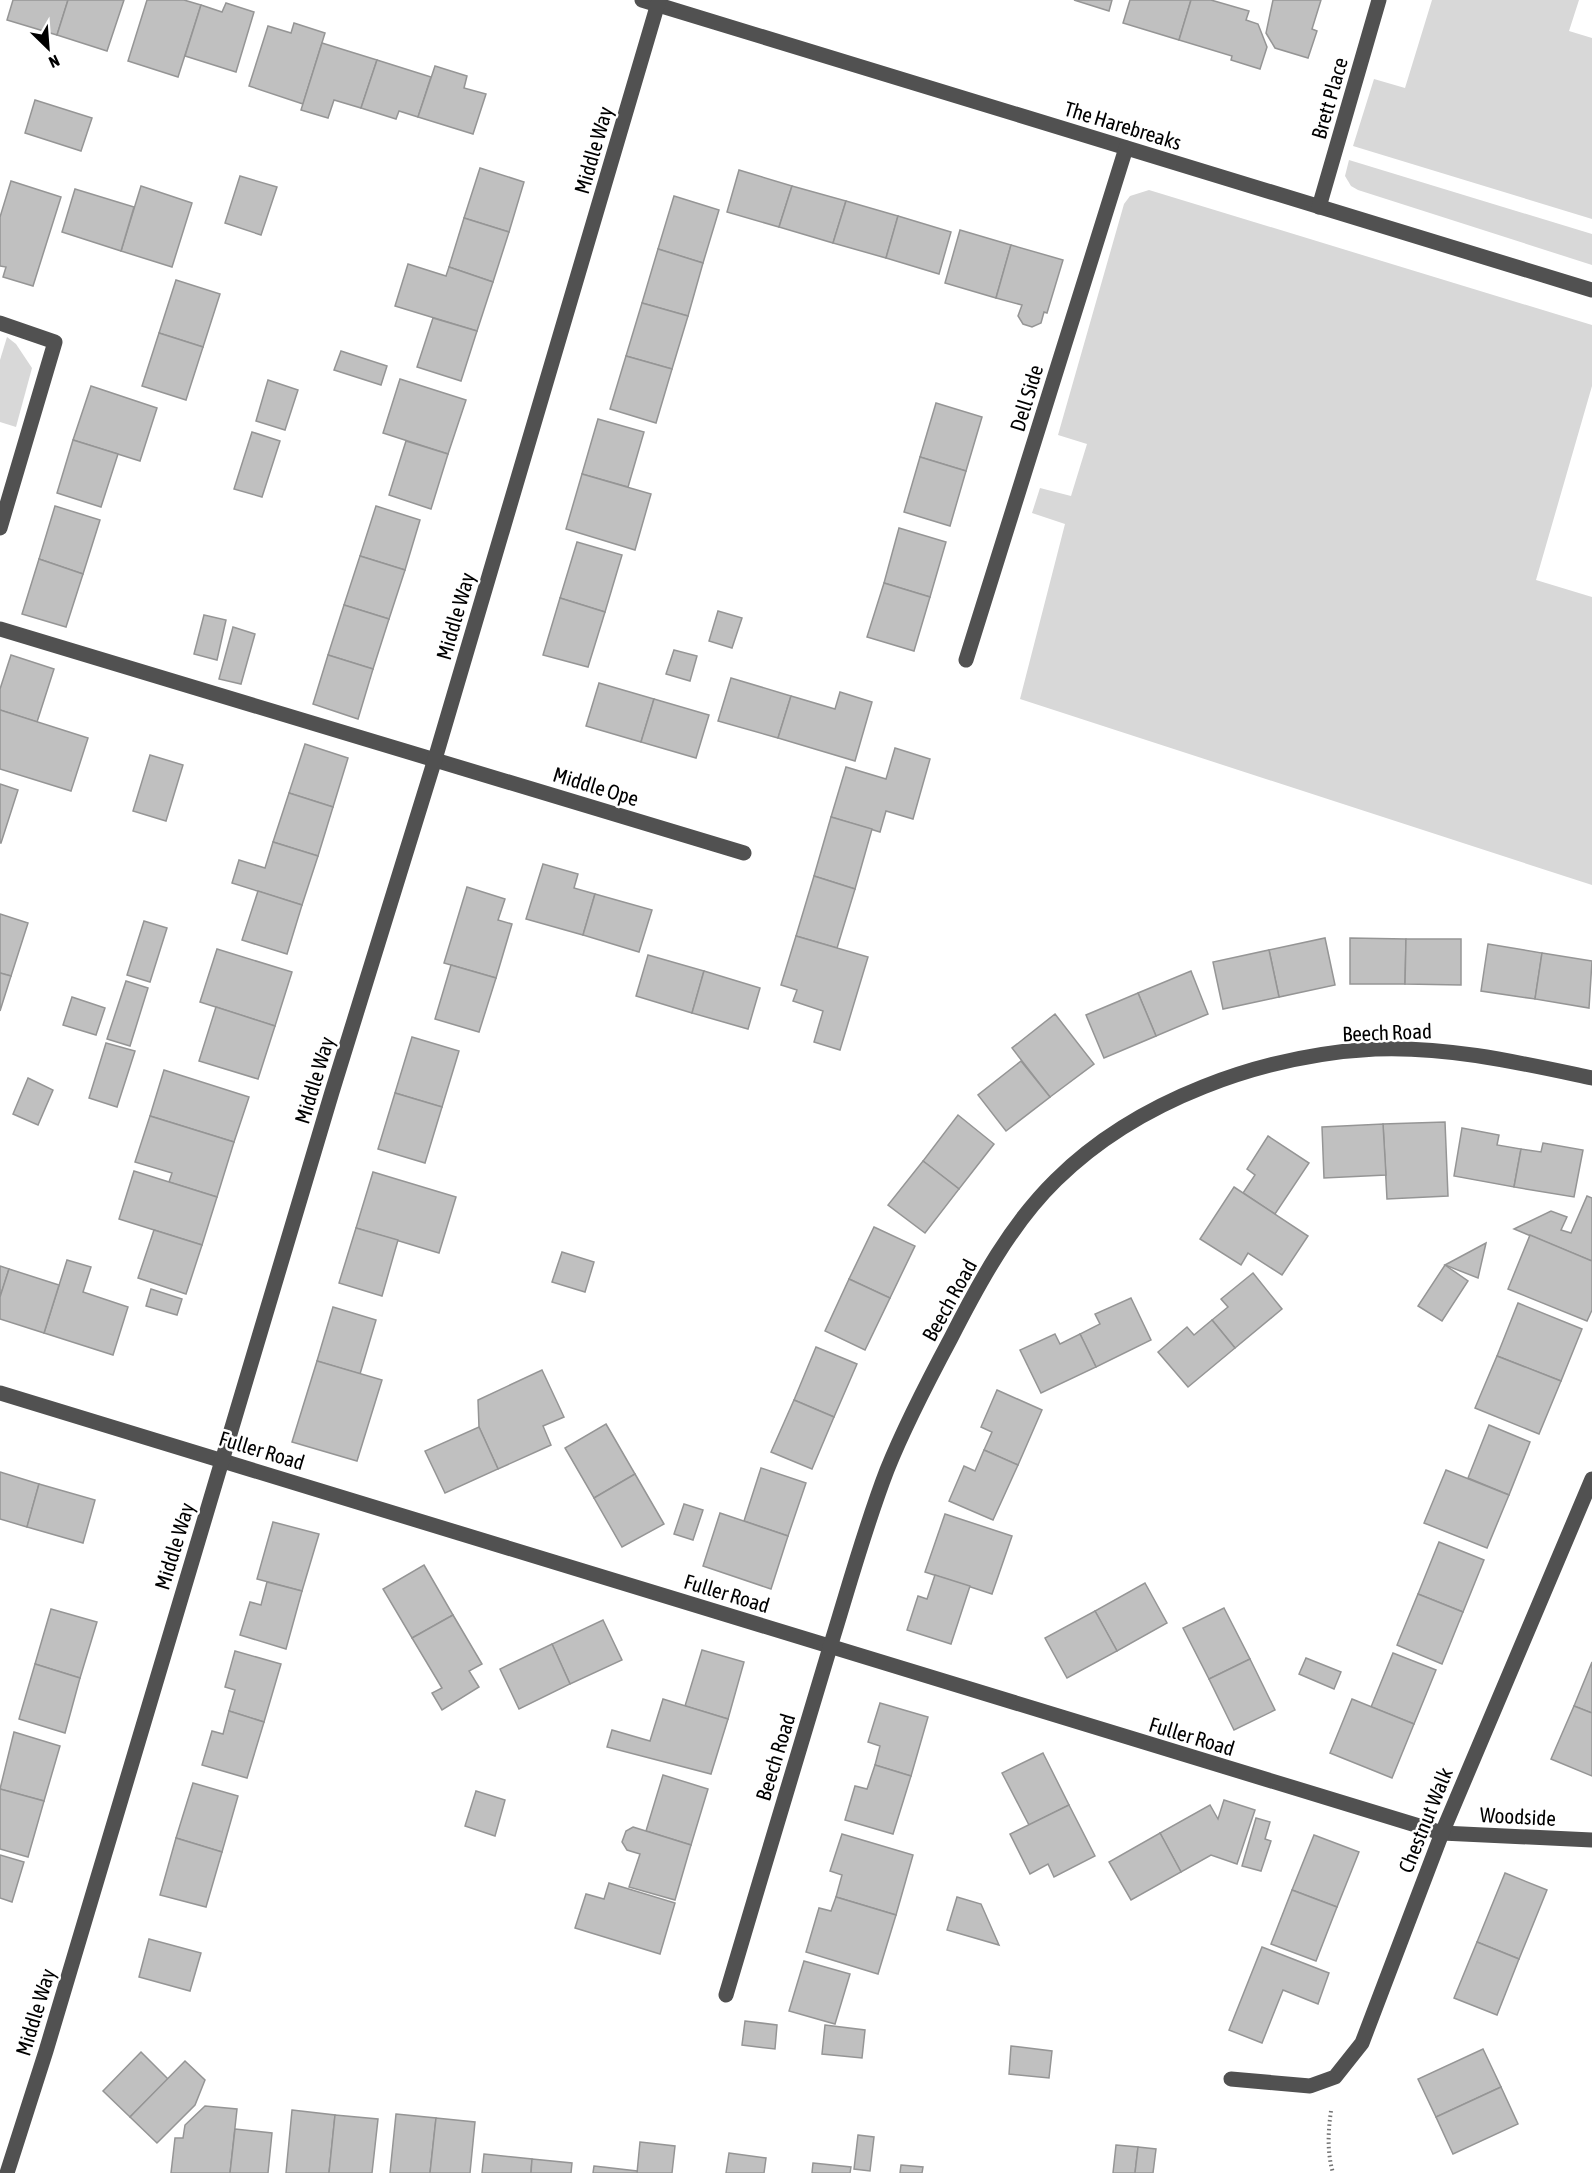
<svg xmlns="http://www.w3.org/2000/svg" width="1592" height="2173" viewBox="0 0 1592 2173" font-family="'Asap Condensed',sans-serif">
  <style>
    .green { fill: #d8d8d8 }
    .building { fill: #c0c0c0; stroke: #959595; stroke-width: 1.5 }
    .lines { fill: none; stroke-linecap: round; stroke-linejoin: round }
    .path { stroke: #737373; stroke-width: 4; stroke-dasharray: 1.5 3; stroke-linecap: butt }
    .minor { stroke: #515151; stroke-width: 15 }
    .labels { text-anchor: middle; dominant-baseline: central; stroke-width: 5; stroke-linejoin: round; paint-order: stroke }
    .street-label { font-size: 21px; fill: #000; stroke: #fff }
  </style>
  <rect width="100%" height="100%" fill="#fff"/>
  <g class="green">
    <polygon points="1432,0 1579,0 1569,31 1592,38 1592,219 1353,146 1374,79 1405,88"/>
    <polygon points="1349,160 1592,234 1592,265 1358,190 1351,186 1345,176"/>
    <polygon points="1149,190 1592,325 1592,386 1536,580 1592,597 1592,885 1020,699 1065,524 1032,513 1040,488 1071,496 1087,444 1058,435 1124,204 1130,196"/>
    <polygon points="7,337 16,344 32,368 16,427 0,422 0,360"/>
  </g>
  <g class="building">
    <polygon points="13,0 68,0 57,35 7,20"/>
    <polygon points="68,0 124,0 107,51 57,35"/>
    <polygon points="147,0 184,0 201,5 178,77 128,61"/>
    <polygon points="1074,0 1112,0 1109,11"/>
    <polygon points="1130,0 1191,0 1179,40 1123,23"/>
    <polygon points="1191,0 1211,0 1249,11 1246,20 1258,24 1267,47 1260,69 1231,60 1232,56 1179,40"/>
    <polygon points="1273,0 1321,0 1312,29 1317,31 1308,58 1275,48 1266,33"/>
    <polygon points="226,3 254,12 236,72 185,56 201,5 222,12"/>
    <polygon points="294,23 325,33 303,104 249,86 268,26 291,33"/>
    <polygon points="322,43 377,60 361,108 334,100 328,118 301,110"/>
    <polygon points="377,60 431,77 418,117 399,111 396,119 361,108"/>
    <polygon points="435,66 467,76 464,88 486,94 473,134 418,117"/>
    <polygon points="35,100 92,118 81,151 25,133"/>
    <polygon points="480,168 524,182 509,232 464,218"/>
    <polygon points="739,170 792,186 779,227 727,212"/>
    <polygon points="240,176 277,187 261,235 225,223"/>
    <polygon points="11,181 61,197 33,286 3,277 6,267 0,266 0,217"/>
    <polygon points="141,186 192,203 172,267 121,251"/>
    <polygon points="792,186 846,201 833,243 779,227"/>
    <polygon points="75,189 134,207 121,251 62,232"/>
    <polygon points="674,196 719,210 703,263 658,249"/>
    <polygon points="846,201 898,216 886,258 833,243"/>
    <polygon points="898,216 951,232 939,274 886,258"/>
    <polygon points="464,218 509,232 493,282 449,267"/>
    <polygon points="960,230 1011,245 996,298 945,283"/>
    <polygon points="1011,245 1063,260 1047,313 1044,312 1041,323 1032,327 1023,324 1018,316 1022,305 996,298"/>
    <polygon points="658,249 703,263 688,316 642,303"/>
    <polygon points="408,264 446,276 449,267 493,282 477,331 395,306"/>
    <polygon points="176,280 220,294 203,347 159,333"/>
    <polygon points="642,303 688,316 672,369 626,356"/>
    <polygon points="433,318 477,331 461,381 417,367"/>
    <polygon points="159,333 203,347 186,400 142,386"/>
    <polygon points="341,351 387,366 381,385 334,370"/>
    <polygon points="626,356 672,369 656,423 610,409"/>
    <polygon points="400,379 466,400 448,454 383,433"/>
    <polygon points="268,380 298,390 285,430 256,421"/>
    <polygon points="91,386 157,408 140,461 73,440"/>
    <polygon points="936,403 982,417 966,471 920,457"/>
    <polygon points="598,419 644,432 628,487 582,474"/>
    <polygon points="252,432 280,441 262,497 234,489"/>
    <polygon points="73,440 118,454 101,507 57,493"/>
    <polygon points="406,441 448,454 431,509 389,495"/>
    <polygon points="920,457 966,471 950,526 904,512"/>
    <polygon points="582,474 651,494 635,550 566,529"/>
    <polygon points="55,506 100,520 83,574 39,559"/>
    <polygon points="376,506 420,520 405,570 360,556"/>
    <polygon points="899,528 946,542 930,597 884,583"/>
    <polygon points="577,542 622,555 605,612 560,598"/>
    <polygon points="360,556 405,570 389,619 344,605"/>
    <polygon points="39,559 83,574 66,627 22,614"/>
    <polygon points="884,583 930,597 914,651 867,637"/>
    <polygon points="560,598 605,612 588,667 543,655"/>
    <polygon points="344,605 389,619 373,669 328,655"/>
    <polygon points="718,611 742,618 732,648 709,641"/>
    <polygon points="204,615 226,620 217,660 194,654"/>
    <polygon points="233,627 255,634 241,684 219,679"/>
    <polygon points="674,650 697,656 690,681 666,674"/>
    <polygon points="11,655 54,669 37,722 0,710 0,689"/>
    <polygon points="328,655 373,669 358,719 313,704"/>
    <polygon points="731,678 791,696 778,738 718,721"/>
    <polygon points="599,683 654,699 641,742 586,726"/>
    <polygon points="840,692 872,702 855,761 778,738 791,696 835,709"/>
    <polygon points="654,699 709,715 696,758 641,742"/>
    <polygon points="0,710 88,738 71,791 0,769"/>
    <polygon points="305,744 348,758 333,807 289,793"/>
    <polygon points="895,748 930,759 913,819 886,811 880,832 831,817 846,767 886,779"/>
    <polygon points="150,755 183,765 166,821 133,811"/>
    <polygon points="0,784 18,790 1,843 0,843"/>
    <polygon points="289,793 333,807 318,856 273,842"/>
    <polygon points="831,817 872,829 855,889 814,876"/>
    <polygon points="273,842 318,856 302,905 232,883 239,860 265,868"/>
    <polygon points="543,864 578,874 574,888 595,894 583,935 526,919"/>
    <polygon points="814,876 855,889 837,948 796,936"/>
    <polygon points="467,887 505,899 498,920 512,924 496,978 444,963"/>
    <polygon points="258,891 302,905 287,954 242,940"/>
    <polygon points="595,894 652,910 639,952 583,935"/>
    <polygon points="0,914 28,923 11,976 0,973"/>
    <polygon points="144,921 167,928 150,982 127,975"/>
    <polygon points="796,936 868,957 840,1050 814,1042 823,1011 793,1001 797,990 781,985"/>
    <polygon points="1325,938 1335,985 1279,997 1269,950"/>
    <polygon points="1350,938 1406,939 1405,984 1350,984"/>
    <polygon points="1406,939 1461,939 1461,985 1405,984"/>
    <polygon points="1488,944 1542,953 1535,999 1481,991"/>
    <polygon points="217,949 292,972 275,1026 200,1002"/>
    <polygon points="1269,950 1279,997 1223,1009 1213,962"/>
    <polygon points="1542,953 1592,961 1589,1008 1535,999"/>
    <polygon points="648,955 704,971 692,1013 636,996"/>
    <polygon points="451,965 496,978 479,1032 435,1019"/>
    <polygon points="704,971 760,988 748,1029 692,1013"/>
    <polygon points="1191,971 1208,1014 1156,1036 1138,993"/>
    <polygon points="0,973 11,976 0,1011"/>
    <polygon points="126,981 148,988 130,1046 107,1039"/>
    <polygon points="1138,993 1156,1036 1104,1058 1086,1015"/>
    <polygon points="72,997 105,1008 96,1035 63,1025"/>
    <polygon points="216,1007 275,1026 258,1079 199,1061"/>
    <polygon points="1055,1014 1094,1064 1050,1097 1012,1048"/>
    <polygon points="412,1037 459,1051 442,1107 395,1093"/>
    <polygon points="106,1043 135,1051 117,1107 89,1098"/>
    <polygon points="1021,1061 1050,1097 1006,1131 978,1095"/>
    <polygon points="164,1070 249,1097 234,1142 150,1116"/>
    <polygon points="28,1078 53,1090 38,1125 13,1114"/>
    <polygon points="395,1093 442,1107 425,1163 378,1149"/>
    <polygon points="958,1115 994,1144 959,1189 923,1161"/>
    <polygon points="150,1116 234,1142 217,1197 169,1182 172,1173 135,1162"/>
    <polygon points="1445,1122 1448,1196 1387,1199 1383,1124"/>
    <polygon points="1383,1124 1386,1175 1324,1178 1322,1127"/>
    <polygon points="1462,1128 1499,1135 1497,1145 1521,1149 1514,1187 1454,1176"/>
    <polygon points="1268,1136 1309,1163 1275,1214 1243,1193 1255,1175 1247,1169"/>
    <polygon points="1543,1143 1583,1150 1574,1197 1514,1187 1521,1149 1541,1152"/>
    <polygon points="923,1161 959,1189 925,1233 888,1205"/>
    <polygon points="134,1171 217,1197 202,1245 119,1219"/>
    <polygon points="373,1172 456,1197 439,1253 356,1228"/>
    <polygon points="1234,1187 1308,1236 1282,1275 1248,1253 1241,1265 1200,1239"/>
    <polygon points="1587,1196 1592,1198 1592,1261 1514,1229 1551,1211 1567,1217 1561,1230 1571,1233"/>
    <polygon points="874,1227 915,1246 890,1298 849,1279"/>
    <polygon points="356,1228 398,1240 382,1296 339,1283"/>
    <polygon points="154,1230 202,1245 186,1294 138,1278"/>
    <polygon points="1530,1235 1592,1261 1592,1310 1587,1321 1508,1289"/>
    <polygon points="1486,1243 1478,1278 1445,1265"/>
    <polygon points="562,1252 594,1262 585,1292 552,1282"/>
    <polygon points="67,1260 91,1267 83,1292 128,1307 113,1355 44,1333"/>
    <polygon points="1445,1265 1468,1281 1442,1321 1418,1306"/>
    <polygon points="0,1266 9,1269 0,1297"/>
    <polygon points="9,1269 59,1285 44,1333 0,1319 0,1297"/>
    <polygon points="1253,1273 1282,1309 1235,1348 1212,1320 1228,1307 1221,1299"/>
    <polygon points="849,1279 890,1298 865,1350 825,1331"/>
    <polygon points="151,1289 182,1299 177,1315 146,1306"/>
    <polygon points="1131,1298 1151,1340 1096,1367 1080,1334 1100,1324 1095,1314"/>
    <polygon points="1518,1303 1582,1329 1561,1381 1497,1356"/>
    <polygon points="333,1307 376,1320 360,1374 317,1361"/>
    <polygon points="1212,1320 1235,1348 1188,1387 1158,1352 1187,1327 1194,1335"/>
    <polygon points="1055,1334 1060,1344 1080,1334 1096,1367 1041,1393 1020,1350"/>
    <polygon points="816,1347 857,1364 834,1417 794,1400"/>
    <polygon points="1497,1356 1561,1381 1539,1434 1475,1408"/>
    <polygon points="317,1361 382,1380 357,1461 292,1442"/>
    <polygon points="542,1370 564,1417 543,1426 551,1445 498,1469 479,1427 478,1400"/>
    <polygon points="997,1390 1042,1410 1018,1465 984,1450 992,1432 981,1427"/>
    <polygon points="794,1400 834,1417 812,1469 771,1452"/>
    <polygon points="606,1424 635,1474 594,1498 565,1448"/>
    <polygon points="1489,1425 1530,1442 1509,1495 1468,1478"/>
    <polygon points="479,1427 498,1469 445,1493 425,1451"/>
    <polygon points="984,1450 1018,1465 993,1520 949,1501 964,1466 975,1471"/>
    <polygon points="761,1468 806,1483 788,1536 744,1521"/>
    <polygon points="1446,1470 1509,1495 1487,1548 1424,1523"/>
    <polygon points="0,1472 39,1484 27,1527 0,1519"/>
    <polygon points="635,1474 664,1524 622,1547 594,1498"/>
    <polygon points="39,1484 95,1500 83,1543 27,1527"/>
    <polygon points="684,1504 703,1510 693,1540 674,1534"/>
    <polygon points="720,1513 788,1536 771,1589 703,1566"/>
    <polygon points="945,1514 1012,1536 992,1594 925,1572"/>
    <polygon points="273,1522 319,1534 302,1591 257,1579"/>
    <polygon points="1439,1542 1484,1560 1463,1612 1418,1594"/>
    <polygon points="424,1565 453,1615 412,1638 383,1589"/>
    <polygon points="935,1575 970,1586 951,1644 907,1630 918,1596 927,1599"/>
    <polygon points="267,1582 302,1591 286,1649 240,1635 250,1602 261,1605"/>
    <polygon points="1145,1583 1167,1623 1117,1651 1095,1611"/>
    <polygon points="1418,1594 1463,1612 1442,1664 1397,1645"/>
    <polygon points="1224,1608 1250,1659 1209,1679 1183,1628"/>
    <polygon points="51,1609 97,1622 80,1678 35,1664"/>
    <polygon points="1095,1611 1117,1651 1067,1678 1045,1638"/>
    <polygon points="453,1615 482,1664 469,1671 479,1687 442,1710 432,1693 442,1688 412,1638"/>
    <polygon points="603,1620 622,1660 570,1684 552,1644"/>
    <polygon points="552,1644 570,1684 519,1709 500,1669"/>
    <polygon points="702,1650 744,1662 728,1719 685,1706"/>
    <polygon points="235,1651 281,1664 264,1722 229,1711 235,1690 225,1687"/>
    <polygon points="1393,1653 1436,1670 1414,1724 1371,1707"/>
    <polygon points="1306,1658 1341,1672 1334,1689 1299,1674"/>
    <polygon points="1250,1659 1275,1710 1234,1730 1209,1679"/>
    <polygon points="1592,1662 1592,1713 1574,1706"/>
    <polygon points="35,1664 80,1678 65,1733 19,1719"/>
    <polygon points="663,1699 728,1719 711,1774 607,1747 612,1730 650,1741"/>
    <polygon points="1352,1699 1414,1724 1392,1778 1330,1753"/>
    <polygon points="880,1703 928,1717 911,1776 875,1765 880,1746 868,1742"/>
    <polygon points="1574,1706 1592,1713 1592,1776 1551,1759"/>
    <polygon points="229,1711 264,1722 247,1778 202,1765 212,1731 223,1734"/>
    <polygon points="14,1732 60,1746 44,1801 0,1789"/>
    <polygon points="1043,1753 1069,1805 1029,1825 1002,1773"/>
    <polygon points="875,1765 911,1776 893,1834 845,1820 855,1786 867,1789"/>
    <polygon points="663,1775 708,1789 691,1845 646,1831"/>
    <polygon points="193,1783 238,1796 222,1852 176,1838"/>
    <polygon points="0,1789 44,1801 28,1857 0,1849"/>
    <polygon points="476,1791 505,1800 495,1836 465,1826"/>
    <polygon points="1224,1800 1255,1810 1237,1864 1211,1855 1181,1872 1160,1833 1210,1805 1218,1819"/>
    <polygon points="1069,1805 1095,1856 1054,1877 1048,1864 1030,1874 1010,1834"/>
    <polygon points="1256,1818 1270,1822 1265,1839 1271,1841 1261,1871 1242,1866"/>
    <polygon points="633,1827 691,1845 675,1900 629,1887 640,1854 627,1850 622,1842 626,1831"/>
    <polygon points="1160,1833 1181,1872 1131,1900 1109,1862"/>
    <polygon points="842,1834 913,1855 896,1915 836,1897 842,1875 830,1871"/>
    <polygon points="1314,1835 1359,1852 1337,1907 1292,1890"/>
    <polygon points="176,1838 222,1852 206,1907 160,1895"/>
    <polygon points="0,1855 24,1862 12,1902 0,1898"/>
    <polygon points="1505,1873 1547,1890 1519,1959 1477,1942"/>
    <polygon points="609,1883 675,1903 660,1954 575,1928 586,1894 604,1899"/>
    <polygon points="1292,1890 1337,1907 1316,1961 1271,1944"/>
    <polygon points="836,1897 896,1915 878,1974 806,1952 819,1908 831,1911"/>
    <polygon points="957,1897 981,1904 999,1945 947,1930"/>
    <polygon points="149,1939 201,1953 190,1991 139,1977"/>
    <polygon points="1477,1942 1519,1959 1497,2015 1454,1998"/>
    <polygon points="1262,1947 1329,1973 1318,2004 1283,1990 1262,2043 1229,2030"/>
    <polygon points="804,1961 850,1974 835,2024 789,2011"/>
    <polygon points="745,2021 777,2025 775,2049 742,2045"/>
    <polygon points="825,2025 865,2030 862,2058 822,2054"/>
    <polygon points="1011,2046 1052,2051 1049,2078 1009,2074"/>
    <polygon points="1483,2049 1501,2087 1436,2117 1418,2079"/>
    <polygon points="141,2052 168,2079 130,2117 103,2091"/>
    <polygon points="185,2061 205,2080 195,2105 157,2143 130,2117"/>
    <polygon points="1501,2087 1518,2124 1453,2154 1436,2117"/>
    <polygon points="205,2106 237,2109 230,2173 171,2173 175,2138 183,2138 185,2125"/>
    <polygon points="292,2110 335,2115 329,2173 286,2173"/>
    <polygon points="396,2114 436,2118 430,2173 390,2173"/>
    <polygon points="335,2115 378,2119 372,2173 329,2173"/>
    <polygon points="436,2118 475,2122 470,2173 430,2173"/>
    <polygon points="235,2129 272,2133 268,2173 230,2173"/>
    <polygon points="858,2135 874,2137 870,2171 854,2169"/>
    <polygon points="640,2142 675,2146 672,2173 637,2173"/>
    <polygon points="1116,2145 1138,2147 1135,2173 1113,2173"/>
    <polygon points="1138,2147 1156,2149 1153,2173 1135,2173"/>
    <polygon points="729,2153 766,2158 764,2173 726,2173"/>
    <polygon points="484,2154 532,2159 531,2173 482,2173"/>
    <polygon points="532,2159 572,2163 571,2173 531,2173"/>
    <polygon points="813,2163 851,2167 850,2173 812,2173"/>
    <polygon points="901,2165 923,2167 922,2173 900,2173"/>
    <polygon points="594,2166 637,2171 637,2173 593,2173"/>
  </g>
  <g class="lines">
    <path class="path" d="M1331,2111C1328,2132 1327,2152 1333,2173"/>
    <g class="minor">
      <polyline points="642,0 1592,290"/>
      <polyline points="1319,207 1379,0"/>
      <polyline points="0,323 55,342 0,528"/>
      <polyline points="0,629 744,853"/>
      <polyline points="966,660 1126,148"/>
      <polyline points="0,1393 1442,1833 1592,1840"/>
      <path d="M726,1995C761,1878 795,1761 831,1644C849,1586 865,1527 887,1470C905,1425 928,1381 951,1338C979,1283 1011,1224 1056,1180C1137,1100 1262,1055 1375,1049C1448,1046 1521,1063 1592,1078"/>
      <polyline points="1231,2079 1310,2086 1335,2077 1362,2043 1442,1833 1592,1479"/>
      <polyline points="7,2173 46,2051 332,1092 435,759 659,0"/>
    </g>
  </g>
  <g class="labels">
    <g class="street-label">
      <text transform="translate(1329 98) rotate(-74)">Brett Place</text>
      <text transform="translate(1123 125) rotate(17)">The Harebreaks</text>
      <text transform="translate(593 150) rotate(-74)">Middle Way</text>
      <text transform="translate(1026 398) rotate(-73)">Dell Side</text>
      <text transform="translate(455 616) rotate(-74)">Middle Way</text>
      <text transform="translate(596 786) rotate(17)">Middle Ope</text>
      <text transform="translate(1387 1032) rotate(-2)">Beech Road</text>
      <text transform="translate(314 1080) rotate(-73)">Middle Way</text>
      <text transform="translate(949 1300) rotate(-61)">Beech Road</text>
      <text transform="translate(262 1450) rotate(17)">Fuller Road</text>
      <text transform="translate(174 1546) rotate(-73)">Middle Way</text>
      <text transform="translate(727 1593) rotate(17)">Fuller Road</text>
      <text transform="translate(1192 1736) rotate(17)">Fuller Road</text>
      <text transform="translate(775 1757) rotate(-73)">Beech Road</text>
      <text transform="translate(1518 1816) rotate(3)">Woodside</text>
      <text transform="translate(1425 1820) rotate(-68)">Chestnut Walk</text>
      <text transform="translate(35 2012) rotate(-73)">Middle Way</text>
    </g>
  </g>
  <g transform="translate(48 48) rotate(155)" stroke="#ffffff" stroke-width="4.5" paint-order="stroke">
  <path d="M0-4.5L10 22L0 15L-10 22Z" fill="#000000"/>
  <text y="-9" font-size="16" font-weight="bold" text-anchor="middle" fill="#000000">N</text>
  </g>
</svg>
